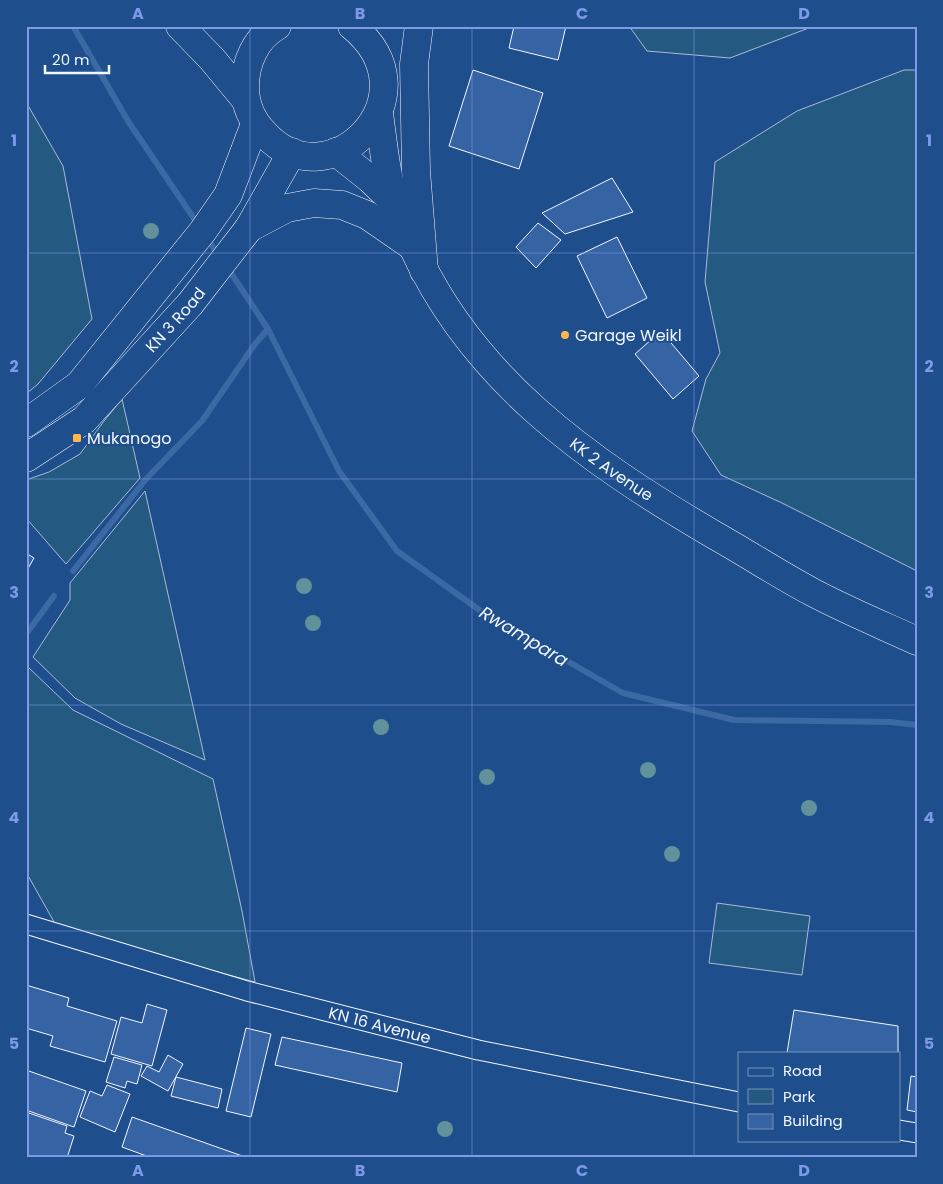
<svg xmlns="http://www.w3.org/2000/svg" width="943" height="1184" viewBox="0 0 943 1184" font-family="Poppins,sans-serif">
  <style>
    .green { fill: #245a82; stroke: #a8bbd7 }
    .lines { fill: none; stroke-linecap: round; stroke-linejoin: round }
    .stream { stroke: #3b69a3; stroke-width: 6 }
    .building { fill: #3563a3; stroke: #f2f6ff }
    .minor-casing { stroke: #f2f6ff; stroke-width: 21 }
    .secondary-casing { stroke: #f2f6ff; stroke-width: 29 }
    .primary-casing { stroke: #f2f6ff; stroke-width: 29 }
    .trunk-casing { stroke: #f2f6ff; stroke-width: 29 }
    .minor { stroke: #1f4e8c; stroke-width: 19 }
    .secondary { stroke: #1f4e8c; stroke-width: 28 }
    .primary { stroke: #1f4e8c; stroke-width: 28 }
    .trunk { stroke: #1f4e8c; stroke-width: 28 }
    .tree { fill: #61919a }
    .grid { fill: none; stroke: #7d9aea; stroke-width: 1; stroke-opacity: 0.55 }
    .poi-dot { fill: #ffb74d; stroke: #1f4e8c; stroke-width: 2 }
    .labels { text-anchor: middle; dominant-baseline: central; stroke-width: 4; stroke-linejoin: round; paint-order: stroke }
    .street-label { font-size: 16px; fill: #f2f6ff; stroke: #1f4e8c }
    .poi-label { font-size: 16px; fill: #f2f6ff; stroke: #1f4e8c; text-anchor: start }
    .water-label { font-size: 18px; font-style: italic; fill: #f2f6ff; stroke: #1f4e8c }
    .neatline { fill: none; stroke: #7d9aea; stroke-width: 2 }
    .grid-label { font-size: 16px; text-anchor: middle; font-weight: bold; fill: #7d9aea }
  </style>
  <rect width="100%" height="100%" fill="#1f4e8c"/>
  <g class="green">
    <polygon points="629,26 814,26 730,58 647,51"/>
    <polygon points="904,70 917,70 917,571 782,503 721,475 692,431 706,379 720,353 705,282 715,162 797,111"/>
    <polygon points="26,102 63,166 92,319 38,384 26,394"/>
    <polygon points="122,399 140,478 66,564 26,518 26,480 49,472 80,454 104,421"/>
    <polygon points="145,491 205,760 121,724 75,698 33,657 70,600 70,583"/>
    <polygon points="28,667 73,710 213,779 242,911 255,982 58,929 26,872 26,671"/>
    <polygon points="717,903 810,916 802,975 709,963"/>
  </g>
  <g class="lines">
    <g class="stream">
      <polyline points="73,26 128,121 199,226"/>
      <polyline points="206,236 218,255"/>
      <polyline points="227,267 268,329 339,471 397,551 485,614 623,693 734,720 890,722 917,725"/>
      <polyline points="73,571 146,479 202,421 255,344 268,329"/>
      <polyline points="26,634 54,596"/>
    </g>
  </g>
  <g class="building">
    <polygon points="514,26 566,26 558,60 509,48"/>
    <polygon points="473,70 543,93 519,169 449,146"/>
    <polygon points="612,178 633,212 565,234 542,213"/>
    <polygon points="538,223 561,240 536,268 516,247"/>
    <polygon points="617,237 647,298 607,318 577,256"/>
    <polygon points="661,331 699,376 673,399 635,354"/>
    <polygon points="26,553 34,558 26,572"/>
    <polygon points="26,985 69,998 67,1006 117,1021 105,1062 50,1046 53,1036 26,1028"/>
    <polygon points="147,1004 167,1010 152,1066 111,1054 121,1017 142,1023"/>
    <polygon points="794,1010 898,1026 898,1053 787,1053"/>
    <polygon points="246,1028 271,1034 251,1117 226,1111"/>
    <polygon points="282,1037 402,1063 397,1092 275,1065"/>
    <polygon points="168,1055 183,1064 168,1091 141,1076 147,1066 159,1072"/>
    <polygon points="114,1057 142,1065 137,1084 127,1081 125,1088 106,1082"/>
    <polygon points="26,1070 86,1091 74,1127 26,1110"/>
    <polygon points="911,1076 917,1077 917,1112 907,1110"/>
    <polygon points="176,1077 222,1089 218,1108 171,1096"/>
    <polygon points="107,1085 130,1094 115,1132 80,1117 90,1091 102,1096"/>
    <polygon points="26,1112 67,1126 65,1133 74,1136 67,1158 26,1157"/>
    <polygon points="132,1117 248,1158 152,1158 122,1147"/>
  </g>
  <g class="lines">
    <defs>
      <g id="minor">
        <path id="s1" d="M26,924L247,991L478,1050L739,1102"/>
        <polyline points="899,1130 917,1133"/>
      </g>
      <g id="secondary">
        <path id="s2" d="M379,113C383,143 386,175 395,203C398,213 403,223 407,233C465,376 588,461 716,536C748,554 780,575 812,592C846,610 882,625 917,641"/>
        <polyline points="336,152 370,179 395,203"/>
      </g>
      <polyline id="primary" points="180,26 212,59 245,99"/>
      <g id="trunk">
        <path d="M277,26C256,38 245,62 245,87C245,105 252,121 265,134C329,204 438,96 352,26"/>
        <polyline points="419,26 414,64 416,171 424,271"/>
        <polyline points="249,228 287,208 314,203 342,205 367,215 412,246"/>
        <polyline points="26,423 79,385 203,231 228,195 255,124"/>
        <path id="s3" d="M26,458L84,420L190,304L249,228L292,152"/>
      </g>
    </defs>
    <use href="#minor" class="minor-casing"/>
    <use href="#secondary" class="secondary-casing"/>
    <use href="#primary" class="primary-casing"/>
    <use href="#trunk" class="trunk-casing"/>
    <use href="#minor" class="minor"/>
    <use href="#secondary" class="secondary"/>
    <use href="#primary" class="primary"/>
    <use href="#trunk" class="trunk"/>
  </g>
  <g class="tree">
    <circle cx="151" cy="231" r="8"/>
    <circle cx="304" cy="586" r="8"/>
    <circle cx="313" cy="623" r="8"/>
    <circle cx="381" cy="727" r="8"/>
    <circle cx="648" cy="770" r="8"/>
    <circle cx="487" cy="777" r="8"/>
    <circle cx="809" cy="808" r="8"/>
    <circle cx="672" cy="854" r="8"/>
    <circle cx="445" cy="1129" r="8"/>
  </g>
  <path class="grid" d="M250,26V1158M472,26V1158M694,26V1158M26,253H917M26,479H917M26,705H917M26,931H917"/>
  <g class="poi-dot">
    <circle cx="565" cy="335" r="5"/>
    <rect x="72" y="433" width="10" height="10" rx="2.5"/>
  </g>
  <g class="labels">
    <g class="street-label">
      <text stroke="none"><textPath href="#s3" startOffset="205">KN 3 Road</textPath></text>
      <text stroke="none"><textPath href="#s2" startOffset="441">KK 2 Avenue</textPath></text>
      <text stroke="none"><textPath href="#s1" startOffset="368">KN 16 Avenue</textPath></text>
    </g>
    <g class="poi-label">
      <text x="575" y="335">Garage Weikl</text>
      <text x="87" y="438">Mukanogo</text>
    </g>
    <g class="water-label">
      <text transform="translate(524 636) rotate(31)">Rwampara</text>
    </g>
  </g>
  <rect width="943" height="1184" fill="none" stroke="#1f4e8c" stroke-width="55"/>
  <rect x="738" y="1052" width="162" height="90" fill="#1f4e8c" stroke="#7391ba"/>
  <rect x="748" y="1068" width="25" height="8" fill="#1f4e8c" stroke="#7391ba"/>
  <text x="783" y="1076" font-size="15" fill="#f2f6ff">Road</text>
  <rect x="748" y="1089" width="25" height="15" fill="#245a82" stroke="#7391ba"/>
  <text x="783" y="1102" font-size="15" fill="#f2f6ff">Park</text>
  <rect x="748" y="1114" width="25" height="15" fill="#3563a3" stroke="#7391ba"/>
  <text x="783" y="1126" font-size="15" fill="#f2f6ff">Building</text>
  <path d="M45 65v8h64v-8" fill="none" stroke="#f2f6ff" stroke-width="2.5"/>
  <text x="52" y="65" font-size="15" fill="#f2f6ff" stroke="#1f4e8c" stroke-width="4" paint-order="stroke">20 m</text>
  <rect x="28" y="28" width="888" height="1128" class="neatline"/>
  <g class="grid-label">
    <text x="138" y="19">A</text>
    <text x="360" y="19">B</text>
    <text x="582" y="19">C</text>
    <text x="804" y="19">D</text>
    <text x="14" y="146">1</text>
    <text x="929" y="146">1</text>
    <text x="14" y="372">2</text>
    <text x="929" y="372">2</text>
    <text x="14" y="598">3</text>
    <text x="929" y="598">3</text>
    <text x="14" y="823">4</text>
    <text x="929" y="823">4</text>
    <text x="14" y="1049">5</text>
    <text x="929" y="1049">5</text>
    <text x="138" y="1176">A</text>
    <text x="360" y="1176">B</text>
    <text x="582" y="1176">C</text>
    <text x="804" y="1176">D</text>
  </g>
</svg>
